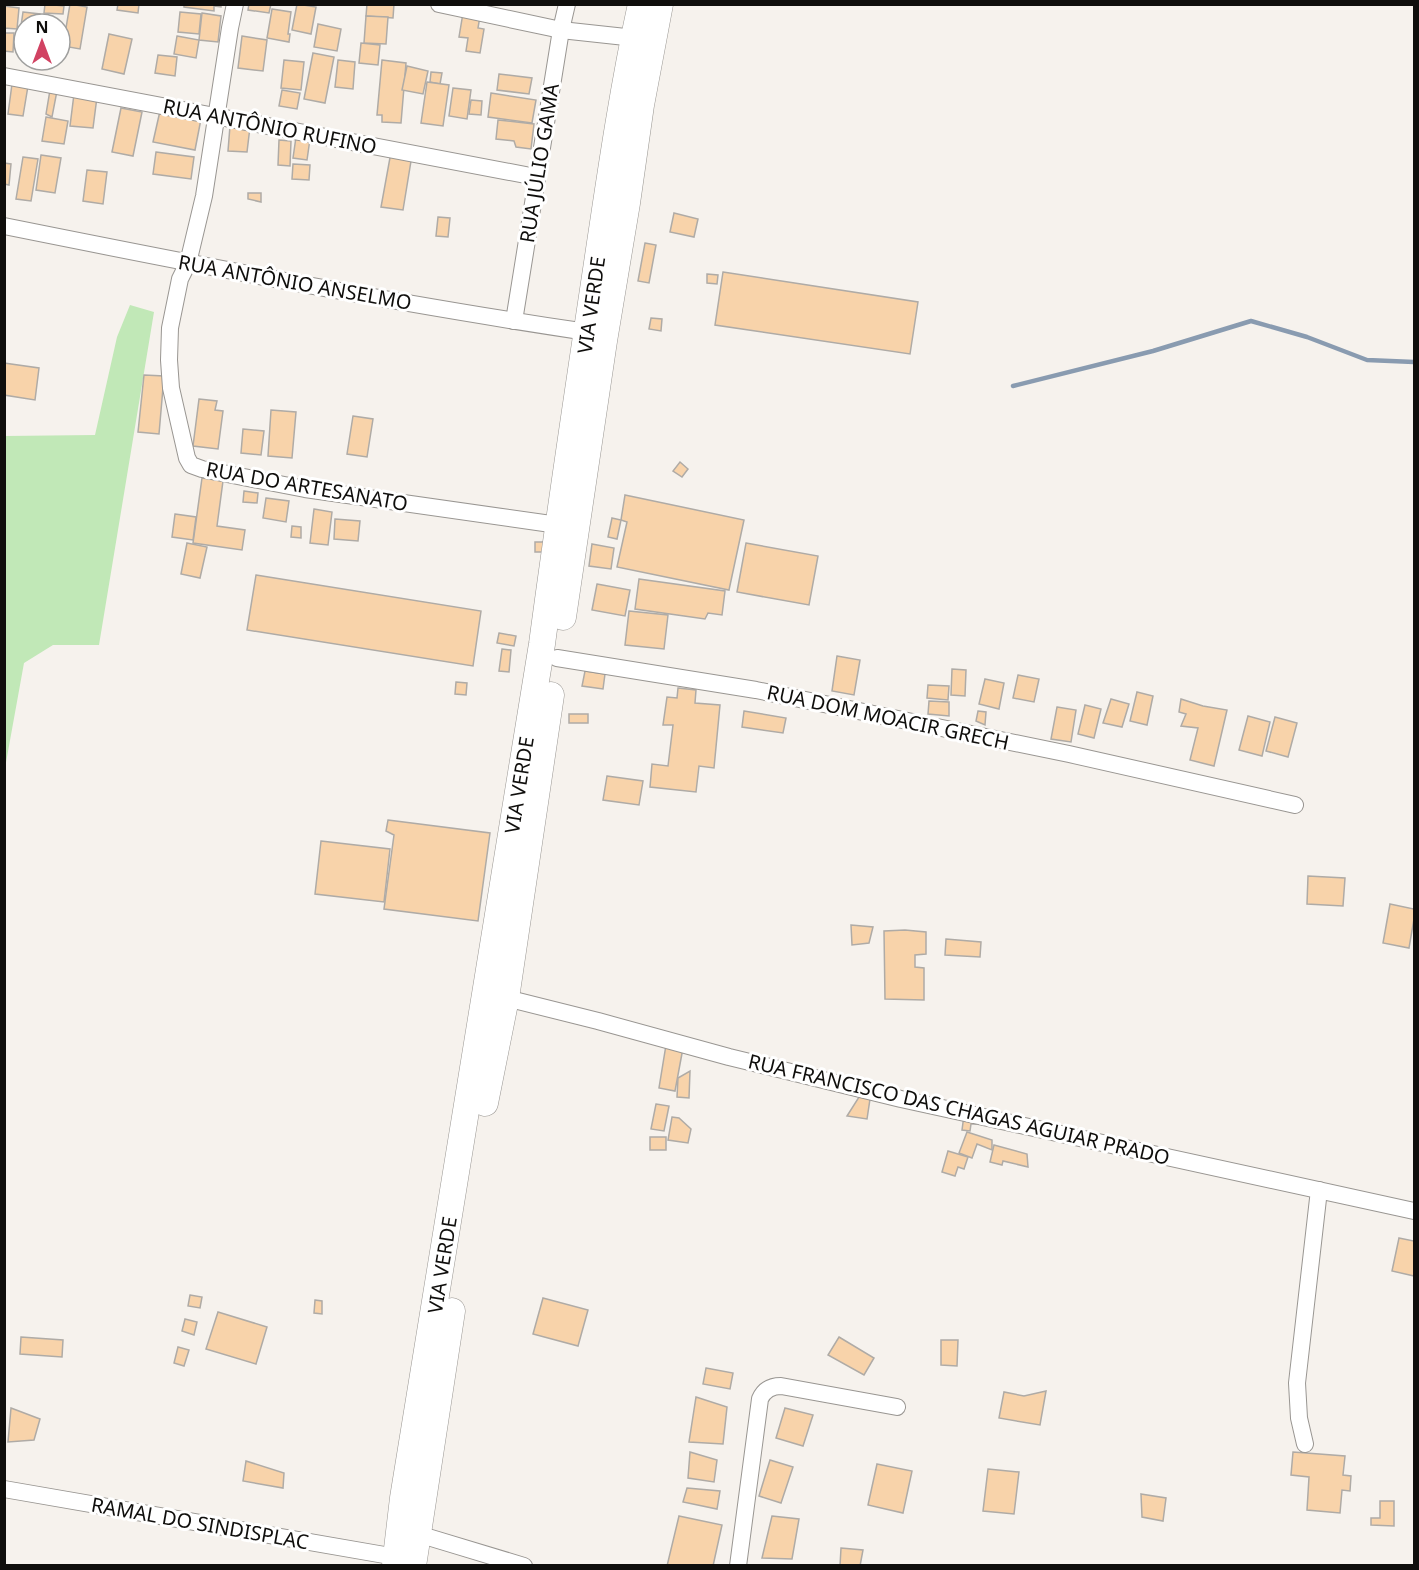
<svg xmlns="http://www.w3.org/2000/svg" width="1419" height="1570" viewBox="0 0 1419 1570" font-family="'Noto Sans',sans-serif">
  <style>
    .green { fill: #c1e8b7 }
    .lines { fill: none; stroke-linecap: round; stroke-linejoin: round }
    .stream { stroke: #899bb0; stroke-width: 4.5 }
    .building { fill: #f8d3aa; stroke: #afaba6; stroke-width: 1.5 }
    .street-casing { stroke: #999692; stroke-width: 18 }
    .primary-casing { stroke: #999692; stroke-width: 27 }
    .street { stroke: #fff; stroke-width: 16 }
    .primary { stroke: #fff; stroke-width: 26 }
    .labels { text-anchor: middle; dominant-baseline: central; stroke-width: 6; stroke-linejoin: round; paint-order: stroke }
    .street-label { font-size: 20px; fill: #0f0e0c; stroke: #fff }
  </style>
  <rect width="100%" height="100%" fill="#f6f2ed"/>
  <polygon class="green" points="130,305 154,312 99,645 53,645 24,663 5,768 5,436 95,435 117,337"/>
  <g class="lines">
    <polyline class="stream" points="1013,386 1153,351 1251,321 1307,337 1367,360 1414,362"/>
  </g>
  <g class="building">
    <polygon points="45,4 64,6 63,14 44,13"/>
    <polygon points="70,4 87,7 80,49 63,46"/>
    <polygon points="118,4 139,4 138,13 117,10"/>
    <polygon points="184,4 221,4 221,7 214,6 214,11 184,7"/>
    <polygon points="249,4 271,4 269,13 248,10"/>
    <polygon points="297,4 316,7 311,34 292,30"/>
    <polygon points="367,4 394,4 393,18 366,16"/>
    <polygon points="4,6 19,8 17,29 4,28"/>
    <polygon points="272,9 291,12 288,34 290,34 289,42 267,38"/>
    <polygon points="23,12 40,14 39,24 24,24 24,48 18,47"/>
    <polygon points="180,12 201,14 199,34 178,32"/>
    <polygon points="202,13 221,16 218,42 199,40"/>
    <polygon points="463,13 480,16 478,28 484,29 480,53 466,51 468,38 459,37"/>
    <polygon points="366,16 388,17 386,44 364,43"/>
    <polygon points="318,24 341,29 337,51 314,47"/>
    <polygon points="4,33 14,33 13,52 4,51"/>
    <polygon points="109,34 132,39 124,74 102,69"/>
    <polygon points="177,36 199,40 196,58 174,54"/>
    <polygon points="242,36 267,40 263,71 238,68"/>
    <polygon points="361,43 380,45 378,65 359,63"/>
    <polygon points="313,53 334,57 325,103 304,99"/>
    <polygon points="158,55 177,57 175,76 155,73"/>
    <polygon points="284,60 304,62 301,90 281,88"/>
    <polygon points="338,60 355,62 353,89 335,87"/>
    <polygon points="382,60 406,63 401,123 382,122 382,115 377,115"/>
    <polygon points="407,66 428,71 423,94 402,90"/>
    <polygon points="431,72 442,73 440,84 430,82"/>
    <polygon points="499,74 532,78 529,94 497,90"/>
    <polygon points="427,82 449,85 443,126 421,123"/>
    <polygon points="12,84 28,86 23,116 8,114"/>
    <polygon points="453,88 471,90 467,119 449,116"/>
    <polygon points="50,90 57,91 52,117 46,114"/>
    <polygon points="282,90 300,93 297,109 279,106"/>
    <polygon points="491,93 536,100 532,123 488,117"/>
    <polygon points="74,94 97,97 93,128 70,126"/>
    <polygon points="471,100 482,101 481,115 469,114"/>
    <polygon points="121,108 142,112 133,156 112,152"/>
    <polygon points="160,111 201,119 195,150 153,142"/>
    <polygon points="46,117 68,121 64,144 42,141"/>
    <polygon points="498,120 534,124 531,149 516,147 514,141 496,139"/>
    <polygon points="230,126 250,127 247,152 228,151"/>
    <polygon points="296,137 310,139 307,160 293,158"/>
    <polygon points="279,140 291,141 290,166 278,165"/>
    <polygon points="156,152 194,157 191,179 153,174"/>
    <polygon points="391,152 412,155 403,210 381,207"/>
    <polygon points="41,155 61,158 55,193 36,190"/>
    <polygon points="23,157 38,159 31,201 16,199"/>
    <polygon points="4,163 11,164 9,185 4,184"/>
    <polygon points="293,164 310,165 309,180 292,179"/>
    <polygon points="87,170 107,172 103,204 83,201"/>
    <polygon points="248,193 261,193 261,202 248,199"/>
    <polygon points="674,213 698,219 694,237 670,232"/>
    <polygon points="438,217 450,218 448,237 436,236"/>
    <polygon points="645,243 656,245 649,283 638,281"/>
    <polygon points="723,272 918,302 910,354 715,325"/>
    <polygon points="707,274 718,275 717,284 707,283"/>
    <polygon points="651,318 662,319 661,331 649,329"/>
    <polygon points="4,363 39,368 35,400 4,395"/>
    <polygon points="144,375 164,376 159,434 138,432"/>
    <polygon points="199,399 217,401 215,410 223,411 218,449 193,446"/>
    <polygon points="271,410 296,412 292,458 268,456"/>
    <polygon points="353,416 373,419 367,457 347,454"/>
    <polygon points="243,429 264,431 261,455 241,453"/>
    <polygon points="680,462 688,469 682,477 673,471"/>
    <polygon points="202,478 223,481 217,526 245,530 242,550 193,543"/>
    <polygon points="244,491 258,493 257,503 243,502"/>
    <polygon points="625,495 744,520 729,590 617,567 627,522 621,520"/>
    <polygon points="266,498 289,501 286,522 263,518"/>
    <polygon points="314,509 332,512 328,545 310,543"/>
    <polygon points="175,514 196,517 193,540 172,537"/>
    <polygon points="612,518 621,520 617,539 608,537"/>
    <polygon points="335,519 360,521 358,541 334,539"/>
    <polygon points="292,526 301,527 301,538 291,537"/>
    <polygon points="535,542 545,542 546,552 535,552"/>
    <polygon points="187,543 207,547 200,578 181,574"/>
    <polygon points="746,543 818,556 809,605 737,592"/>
    <polygon points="592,544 614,548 611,569 589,566"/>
    <polygon points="256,575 481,611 473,666 247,630"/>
    <polygon points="639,579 725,591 722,615 708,613 705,619 635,609"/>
    <polygon points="597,584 630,590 625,616 592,610"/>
    <polygon points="629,611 668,615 664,649 625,645"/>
    <polygon points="499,633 516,636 514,646 497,643"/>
    <polygon points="502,649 511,650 509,672 499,671"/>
    <polygon points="837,656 860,660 854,695 832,691"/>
    <polygon points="952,669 966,670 965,696 951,695"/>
    <polygon points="585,671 605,674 603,689 582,686"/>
    <polygon points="1018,675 1039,679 1034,702 1013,698"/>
    <polygon points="985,679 1004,683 999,709 979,704"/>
    <polygon points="456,682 467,683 466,695 455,694"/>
    <polygon points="928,685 949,686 948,700 927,698"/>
    <polygon points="678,688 696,690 695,703 720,705 714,768 699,766 696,792 650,787 652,764 668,766 673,725 663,725 667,697 677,698"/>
    <polygon points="1137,692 1153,696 1147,725 1130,721"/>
    <polygon points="1111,699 1129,704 1122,727 1103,723"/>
    <polygon points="1181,699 1203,706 1227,710 1214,766 1190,760 1198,728 1181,726 1186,714 1179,712"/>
    <polygon points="929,701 949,702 949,716 928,714"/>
    <polygon points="1085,705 1101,709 1094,738 1078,734"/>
    <polygon points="1057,707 1076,710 1071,742 1051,739"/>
    <polygon points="744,711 786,718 783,733 742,727"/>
    <polygon points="978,711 986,712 985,725 976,721"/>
    <rect x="569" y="714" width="19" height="9"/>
    <polygon points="1248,716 1270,722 1262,756 1239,750"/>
    <polygon points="1275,717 1297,723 1288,757 1266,751"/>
    <polygon points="607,776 643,781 639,805 603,800"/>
    <polygon points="388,820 490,833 478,921 384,909 394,835 386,831"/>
    <polygon points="321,841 390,849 384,902 315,894"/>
    <polygon points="1308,876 1345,878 1343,906 1307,904"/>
    <polygon points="1390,904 1414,909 1414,919 1409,948 1383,943"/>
    <polygon points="851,925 873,927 869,943 852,945"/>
    <polygon points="905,930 926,932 926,954 915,955 915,967 924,968 924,1000 885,999 884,931"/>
    <polygon points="946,939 981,942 980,957 945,955"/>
    <polygon points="666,1045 683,1048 675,1091 659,1088"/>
    <polygon points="690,1071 689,1098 677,1097 678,1078"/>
    <polygon points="859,1097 870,1099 867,1119 847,1116"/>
    <polygon points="656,1104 669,1106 664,1131 651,1129"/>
    <polygon points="964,1115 977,1117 976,1124 971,1124 970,1131 962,1130"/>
    <polygon points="672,1117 679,1118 691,1129 688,1143 668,1140"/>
    <polygon points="967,1132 992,1140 992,1150 977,1144 972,1158 959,1153"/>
    <rect x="650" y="1137" width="16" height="13"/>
    <polygon points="994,1145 1027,1154 1028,1167 1003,1161 1002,1165 990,1162"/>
    <polygon points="948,1151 968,1157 964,1169 958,1167 955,1176 942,1172"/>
    <polygon points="1399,1238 1414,1241 1414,1276 1392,1271"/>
    <polygon points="190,1295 202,1297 200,1308 188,1306"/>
    <polygon points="543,1298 588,1310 578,1346 533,1334"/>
    <polygon points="315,1300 322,1301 322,1314 314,1313"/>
    <polygon points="218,1312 267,1327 256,1364 206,1349"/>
    <polygon points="185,1319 197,1322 194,1335 182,1331"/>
    <polygon points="21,1337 63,1340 62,1357 20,1354"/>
    <polygon points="839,1337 874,1358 864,1375 828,1355"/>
    <polygon points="941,1340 958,1340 957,1366 941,1365"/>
    <polygon points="178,1347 189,1350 184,1366 174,1363"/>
    <polygon points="706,1368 733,1373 730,1389 703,1384"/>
    <polygon points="1046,1391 1040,1425 999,1418 1004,1392 1024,1396"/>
    <polygon points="696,1397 727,1407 723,1444 689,1442"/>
    <polygon points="11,1408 40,1419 34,1440 8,1442"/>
    <polygon points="785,1408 813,1415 803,1446 776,1438"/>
    <polygon points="690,1452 717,1460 714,1482 688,1478"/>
    <polygon points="1293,1452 1345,1456 1343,1475 1351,1476 1350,1491 1342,1490 1340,1513 1307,1510 1309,1477 1291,1475"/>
    <polygon points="770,1460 793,1467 781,1503 759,1496"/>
    <polygon points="246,1461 284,1473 283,1488 243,1481"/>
    <polygon points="877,1464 912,1471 903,1513 868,1505"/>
    <polygon points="988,1469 1019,1472 1014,1514 983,1511"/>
    <polygon points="687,1488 720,1491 717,1509 683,1502"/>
    <polygon points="1141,1494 1166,1498 1163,1521 1142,1517"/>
    <polygon points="1380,1501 1394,1501 1394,1526 1371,1525 1371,1518 1380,1518"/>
    <polygon points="679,1516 722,1525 713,1566 667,1566"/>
    <polygon points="772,1516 799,1519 792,1559 762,1558"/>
    <polygon points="841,1548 863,1550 860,1566 840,1566"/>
  </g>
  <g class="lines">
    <defs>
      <g id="street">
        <polyline points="235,4 230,28 204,196 188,263 180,279 170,328 169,360 171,388 187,458 191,465 202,469 305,489 558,525"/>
        <polyline points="439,4 561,30 644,39"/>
        <polyline points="4,76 536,177"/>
        <path d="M4,226C198,265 392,303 587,332"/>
        <polyline points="514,321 561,30 567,4"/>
        <polyline points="557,658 756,690 1069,754 1295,805"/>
        <polyline points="506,998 598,1021 729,1057 901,1099 1414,1211"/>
        <polyline points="1305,1444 1299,1418 1297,1383 1319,1190"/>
        <polyline points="4,1489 396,1557"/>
        <polyline points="418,1534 524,1566"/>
        <path d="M738,1566L760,1399C764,1390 771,1386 781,1386L897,1407"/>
      </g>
      <g id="primary">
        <polyline points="563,617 604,341 627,203 641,105 660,4"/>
        <polyline points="485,1103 506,998 551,695"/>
        <path d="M395,1566L403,1498L542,644C558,524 576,403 594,283C608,190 621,96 641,4"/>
        <polyline points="413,1566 452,1311"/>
      </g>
    </defs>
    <use href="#street" class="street-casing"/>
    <use href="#primary" class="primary-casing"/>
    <use href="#street" class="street"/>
    <use href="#primary" class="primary"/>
  </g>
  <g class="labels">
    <g class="street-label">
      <text transform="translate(270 126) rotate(11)">RUA ANTÔNIO RUFINO</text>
      <text transform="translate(539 163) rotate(-81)">RUA JÚLIO GAMA</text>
      <text transform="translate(295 282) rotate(10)">RUA ANTÔNIO ANSELMO</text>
      <text transform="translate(591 305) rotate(-82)">VIA VERDE</text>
      <text transform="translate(307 486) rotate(10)">RUA DO ARTESANATO</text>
      <text transform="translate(888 717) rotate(12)">RUA DOM MOACIR GRECH</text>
      <text transform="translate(519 785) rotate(-81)">VIA VERDE</text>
      <text transform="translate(959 1109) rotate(13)">RUA FRANCISCO DAS CHAGAS AGUIAR PRADO</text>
      <text transform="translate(442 1265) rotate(-81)">VIA VERDE</text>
      <text transform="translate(200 1523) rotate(10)">RAMAL DO SINDISPLAC</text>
    </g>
  </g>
  <rect width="1419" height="1570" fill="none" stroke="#0f0e0c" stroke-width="12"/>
  <g transform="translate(42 42)"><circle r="28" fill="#ffffff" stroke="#9f9f9e" stroke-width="1.5"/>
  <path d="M0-4.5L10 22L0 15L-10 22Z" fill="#d14262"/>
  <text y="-9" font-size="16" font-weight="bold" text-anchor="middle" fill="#0f0e0c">N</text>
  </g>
</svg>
